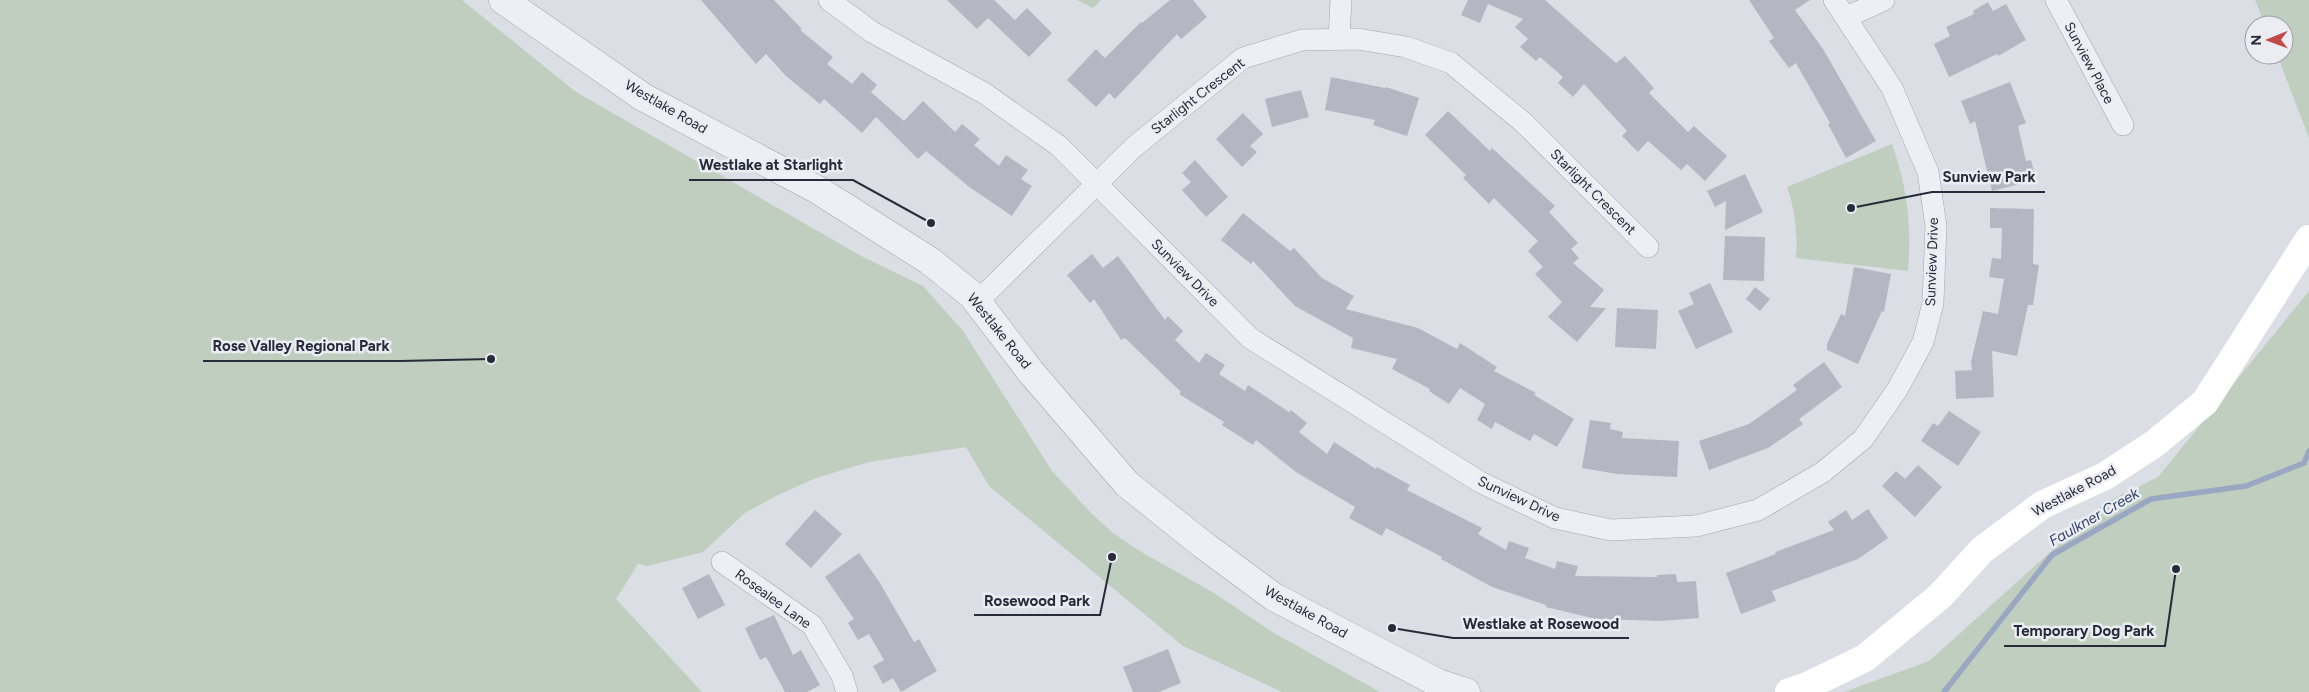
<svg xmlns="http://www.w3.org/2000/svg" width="2309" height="692" viewBox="0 0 2309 692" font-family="Figtree,sans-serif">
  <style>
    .green { fill: #bfcebe }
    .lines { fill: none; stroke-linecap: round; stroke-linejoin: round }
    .stream { stroke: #99a7c3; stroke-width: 5.5 }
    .building { fill: #b4b7c1 }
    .minor-casing { stroke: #a2a5ae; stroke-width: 22 }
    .tertiary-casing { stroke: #a2a5ae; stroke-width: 29 }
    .minor { stroke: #eeeff4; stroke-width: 21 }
    .tertiary { stroke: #eeeff4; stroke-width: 28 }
    .secondary { stroke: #fff; stroke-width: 28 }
    .labels { text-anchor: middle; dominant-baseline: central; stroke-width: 5; stroke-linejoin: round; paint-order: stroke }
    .street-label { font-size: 14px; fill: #272b3a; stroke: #ebedf3 }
    .water-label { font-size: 15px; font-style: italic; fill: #34446b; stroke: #ebedf3 }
    .leader { fill: none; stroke: #272b3a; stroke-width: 2 }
    .callout-dot { fill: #272b3a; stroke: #ebedf3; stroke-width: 2 }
    .callout-label { font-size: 15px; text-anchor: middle; font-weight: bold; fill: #272b3a; stroke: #ebedf3; stroke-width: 5; stroke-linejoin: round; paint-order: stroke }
  </style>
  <rect width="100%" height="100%" fill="#dcdee5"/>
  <g class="green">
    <polygon points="0,0 462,0 576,92 863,257 923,286 963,331 1052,471 1093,515 1113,533 1138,550 1214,593 1274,633 1380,692 1282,692 1183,646 989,486 966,447 869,462 816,478 776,496 745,513 703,552 647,566 638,564 616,599 702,692 0,692"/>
    <polygon points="1077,0 1101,0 1093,8"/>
    <polygon points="2255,0 2309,0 2309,138 2277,55 2284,55 2284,25 2265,25"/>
    <path d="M1892,144C1907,186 1912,226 1908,271L1796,258C1798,233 1795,210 1787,187Z"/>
    <polygon points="2309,291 2309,692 1844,692 1929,661 2105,503 2158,477"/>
  </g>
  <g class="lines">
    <polyline class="stream" points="1944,692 2052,555 2151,499 2246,486 2304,463 2309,451"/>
  </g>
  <g class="building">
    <polygon points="701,0 774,0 802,29 800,30 833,57 827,64 852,84 862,72 877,85 871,92 904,121 923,101 955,132 962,124 980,139 974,145 999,166 1006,155 1028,170 1021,179 1032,186 1012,216 968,186 926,151 918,159 876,117 862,133 824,99 820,104 786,76 766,54 756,64"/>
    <polygon points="947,0 994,0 1015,20 1027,8 1052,33 1029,57 988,18 977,29"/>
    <polygon points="1170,0 1193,0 1207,17 1181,39 1177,34 1115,99 1109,93 1096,107 1067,80 1096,49 1105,58 1141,22 1142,23"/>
    <polygon points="1468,0 1545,0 1616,63 1625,56 1654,88 1649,93 1688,132 1694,126 1727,156 1705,181 1687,164 1681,170 1648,141 1638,152 1622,136 1627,131 1584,84 1573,97 1558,83 1563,77 1540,57 1536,61 1520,47 1528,39 1515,27 1523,19 1488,4 1480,23 1461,15"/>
    <polygon points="1749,0 1810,0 1795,10 1823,49 1876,141 1846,158 1828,124 1830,123 1796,63 1789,68 1769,41 1774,38"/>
    <polygon points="1988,2 1993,11 2006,4 2026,40 1998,56 1997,54 1949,77 1934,44 1950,36 1946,27 1974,14 1973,11"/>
    <polygon points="1331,77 1385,88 1386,87 1419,98 1407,136 1373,125 1375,120 1325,110"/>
    <polygon points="2010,82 2026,123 2018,126 2026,161 2031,160 2036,180 1992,191 1975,121 1970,124 1961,101"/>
    <polygon points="1301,90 1309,117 1272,127 1265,99"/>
    <polygon points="1448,111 1490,151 1492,148 1555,206 1549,212 1578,243 1571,249 1579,258 1573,263 1604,290 1590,307 1606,308 1577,342 1548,317 1562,302 1535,274 1543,267 1528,251 1538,241 1494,198 1489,204 1463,178 1466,175 1425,135"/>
    <polygon points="1243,113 1263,134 1250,146 1257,152 1242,167 1216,139"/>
    <polygon points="1195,160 1228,197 1206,217 1182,190 1191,182 1182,173"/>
    <polygon points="1745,174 1763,212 1725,230 1726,201 1715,207 1707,191"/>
    <polygon points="1990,208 2034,209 2033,264 2039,265 2033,305 2028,305 2017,356 1992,351 1994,397 1956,399 1955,371 1972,370 1971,362 1983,311 1998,314 2004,279 1989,277 1992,258 2001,259 2002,228 1990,228"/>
    <polygon points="1243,213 1290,251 1294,248 1322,278 1354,296 1346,309 1418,328 1457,349 1460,343 1497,367 1494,371 1536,393 1534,395 1574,419 1557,447 1534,434 1530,441 1495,422 1492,429 1477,420 1485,404 1460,388 1449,404 1429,391 1430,389 1392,369 1397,359 1351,348 1353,338 1295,306 1253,261 1251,264 1221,240"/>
    <polygon points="1725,236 1765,237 1764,281 1723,280"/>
    <polygon points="1092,254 1103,268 1118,256 1165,320 1168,316 1183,331 1175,340 1199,363 1206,353 1225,365 1219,374 1245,391 1248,385 1289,412 1291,410 1307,423 1299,432 1327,454 1334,442 1376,469 1377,467 1410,485 1407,490 1482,528 1478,534 1506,550 1509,541 1529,548 1525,558 1555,569 1557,561 1578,566 1575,576 1657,577 1657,575 1676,574 1677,582 1696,581 1699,618 1660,621 1596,619 1546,607 1546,605 1492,587 1441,559 1442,557 1386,528 1382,536 1349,518 1355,507 1296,472 1256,440 1253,445 1222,425 1224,422 1179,394 1181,392 1125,338 1121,340 1094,299 1090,303 1067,275"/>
    <polygon points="1854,267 1891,274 1884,312 1882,311 1858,364 1827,350 1827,344 1841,314 1845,316"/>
    <polygon points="1710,283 1733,332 1696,349 1678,311 1694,304 1689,293"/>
    <polygon points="1755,287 1770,299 1760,311 1746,299"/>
    <polygon points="1617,308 1658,310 1656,349 1615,347"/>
    <polygon points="1824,362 1842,387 1799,419 1803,424 1768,448 1709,470 1699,441 1749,424 1797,390 1793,385"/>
    <polygon points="1949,411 1981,432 1958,466 1921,441 1933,423 1938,426"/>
    <polygon points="1590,420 1611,423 1610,429 1623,432 1622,438 1679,441 1677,477 1617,474 1582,468"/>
    <polygon points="1918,465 1942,487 1915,517 1882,486 1896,471 1905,479"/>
    <polygon points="1868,509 1888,538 1858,559 1772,591 1776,601 1741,614 1726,573 1776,554 1775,552 1834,530 1828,522 1846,510 1852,520"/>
    <polygon points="815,510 842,534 811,568 785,544"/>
    <polygon points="859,553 880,583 914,642 919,639 937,671 901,692 893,678 883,684 873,666 884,660 869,634 858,640 848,623 854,619 825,577"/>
    <polygon points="709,574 725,605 698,619 682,588"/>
    <polygon points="774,615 793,655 801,650 820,685 807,692 785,692 766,657 760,660 745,628"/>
    <polygon points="1168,649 1181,683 1159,692 1133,692 1123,667"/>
  </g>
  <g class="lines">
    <defs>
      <g id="minor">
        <polyline points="829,0 872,32 984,93 1059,146 1250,338 1480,482 1555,518 1611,530 1696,526 1758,510 1823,472 1863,439 1897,390 1923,342 1933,303 1936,226 1928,172 1892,88 1834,0"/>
        <polyline points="2056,0 2123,125"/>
        <polyline points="1847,17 1884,0"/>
        <polyline points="1339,39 1341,0"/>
        <polyline points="977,302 1134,147 1243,58 1302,40 1358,39 1406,47 1451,63 1524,123 1648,247"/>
        <polyline points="722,562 812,625 842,676 847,692"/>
      </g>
      <polyline id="tertiary" points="503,0 643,97 818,190 930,261 972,295 1030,371 1127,484 1202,544 1274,597 1438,683 1466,692"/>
    </defs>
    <use href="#minor" class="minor-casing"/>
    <use href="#tertiary" class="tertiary-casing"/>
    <use href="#minor" class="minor"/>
    <use href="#tertiary" class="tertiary"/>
    <polyline class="secondary" points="1789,692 1805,687 1865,658 1940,596 1982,550 2042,505 2105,476 2154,444 2205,402 2309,239"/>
  </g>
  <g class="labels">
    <g class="street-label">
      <text transform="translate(2089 63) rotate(62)">Sunview Place</text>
      <text transform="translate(1198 96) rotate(-38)">Starlight Crescent</text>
      <text transform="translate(666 107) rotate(30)">Westlake Road</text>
      <text transform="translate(1593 192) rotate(45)">Starlight Crescent</text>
      <text transform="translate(1932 262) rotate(-88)">Sunview Drive</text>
      <text transform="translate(1185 273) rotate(45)">Sunview Drive</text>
      <text transform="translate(999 331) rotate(51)">Westlake Road</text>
      <text transform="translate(2074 491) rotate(-28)">Westlake Road</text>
      <text transform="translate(1519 499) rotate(25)">Sunview Drive</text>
      <text transform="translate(773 599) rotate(36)">Rosealee Lane</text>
      <text transform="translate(1306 612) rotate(29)">Westlake Road</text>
    </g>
    <g class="water-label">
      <text transform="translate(2094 517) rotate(-30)">Faulkner Creek</text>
    </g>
  </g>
  <path class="leader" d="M931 223L853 180H689M1851 208L1932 192H2045M491 359L400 361H203M1112 557L1100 615H974M1392 628L1453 638H1629M2176 569L2165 646H2004"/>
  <g class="callout-dot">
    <circle cx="931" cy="223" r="5"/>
    <circle cx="1851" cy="208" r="5"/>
    <circle cx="491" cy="359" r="5"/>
    <circle cx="1112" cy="557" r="5"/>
    <circle cx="1392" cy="628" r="5"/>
    <circle cx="2176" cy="569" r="5"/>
  </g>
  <g class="callout-label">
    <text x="771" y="170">Westlake at Starlight</text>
    <text x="1989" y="182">Sunview Park</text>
    <text x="301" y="351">Rose Valley Regional Park</text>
    <text x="1037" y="606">Rosewood Park</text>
    <text x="1541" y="629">Westlake at Rosewood</text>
    <text x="2084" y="636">Temporary Dog Park</text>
  </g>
  <g transform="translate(2269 40) rotate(269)"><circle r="24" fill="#ebedf3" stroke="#9d9fa9"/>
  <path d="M0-4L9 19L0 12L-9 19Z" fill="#c34848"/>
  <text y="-8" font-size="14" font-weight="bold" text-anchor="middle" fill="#272b3a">N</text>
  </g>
</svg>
